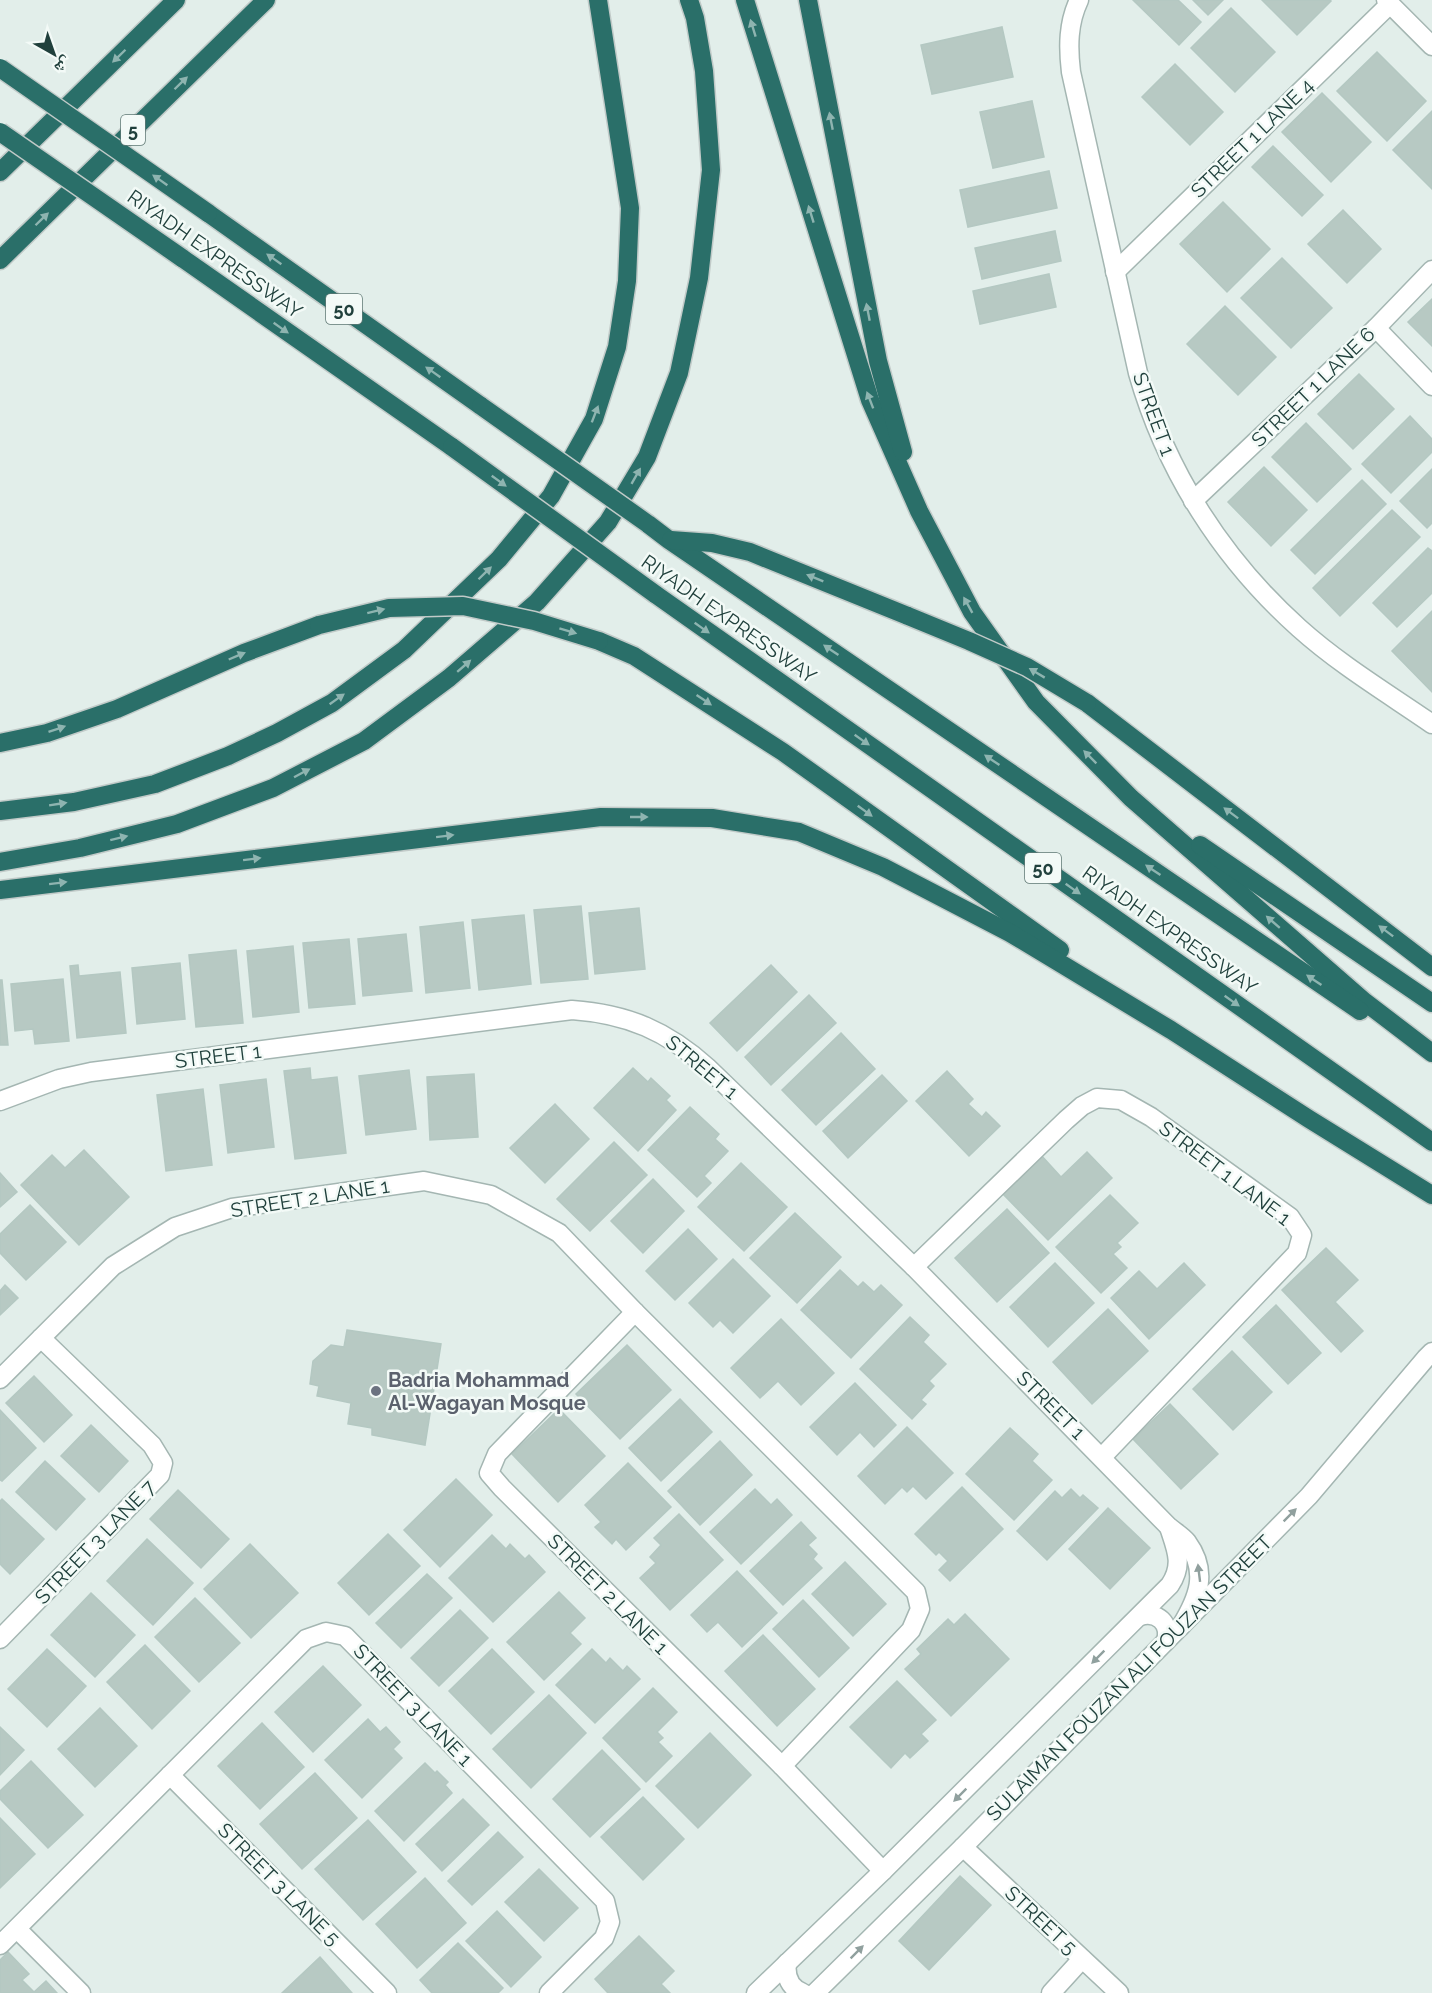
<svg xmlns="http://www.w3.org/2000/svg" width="1432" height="1993" viewBox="0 0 1432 1993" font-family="Raleway,'Noto Naskh Arabic',sans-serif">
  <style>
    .building { fill: #b7c9c3; stroke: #b4c8c2; stroke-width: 1.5 }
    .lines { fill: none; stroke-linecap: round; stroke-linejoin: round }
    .minor-casing { stroke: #a4b6b2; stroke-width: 21 }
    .highway-casing { stroke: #c1cac8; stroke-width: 21 }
    .minor { stroke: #fff; stroke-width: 18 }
    .highway { stroke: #2a6f69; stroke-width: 18 }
    .highway-bridge-casing { stroke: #c1cac8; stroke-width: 21; stroke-linecap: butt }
    .highway-bridge { stroke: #2a6f69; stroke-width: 18 }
    .oneway { fill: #8eb4b0 }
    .oneway2 { fill: #90a09e }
    .worship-dot { fill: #6b7280; stroke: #f3faf7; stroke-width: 2 }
    .labels { text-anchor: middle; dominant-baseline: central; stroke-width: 5; stroke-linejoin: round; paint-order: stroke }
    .shield { fill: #f3faf7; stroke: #5f7874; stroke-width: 1.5 }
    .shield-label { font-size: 18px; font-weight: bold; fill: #20403c }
    .street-label { font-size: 20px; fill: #20403c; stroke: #f3faf7 }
    .worship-label { font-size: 20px; font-weight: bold; fill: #5b616d; stroke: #f3faf7; text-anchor: start }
  </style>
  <rect width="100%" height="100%" fill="#e2eeea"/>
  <g class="building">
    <polygon points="1133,0 1178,0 1201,22 1179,45"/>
    <polygon points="1193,0 1223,0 1208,15"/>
    <polygon points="1262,0 1330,0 1331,1 1297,35"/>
    <polygon points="1231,8 1275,52 1235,92 1191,48"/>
    <polygon points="1002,27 1013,77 932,94 921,45"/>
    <polygon points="1377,52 1426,101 1387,141 1337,91"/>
    <polygon points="1175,64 1223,112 1190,145 1142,97"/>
    <polygon points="1322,93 1371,142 1331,182 1282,132"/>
    <polygon points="1032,101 1044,157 993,168 980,112"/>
    <polygon points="1432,111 1432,189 1393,150"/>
    <polygon points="1273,146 1323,195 1302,216 1252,167"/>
    <polygon points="1049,171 1057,208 968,227 960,190"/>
    <polygon points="1223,202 1270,249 1227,292 1180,244"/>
    <polygon points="1343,210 1381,249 1347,283 1308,244"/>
    <polygon points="1055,231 1061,261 982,279 975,248"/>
    <polygon points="1282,258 1332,308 1291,348 1241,298"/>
    <polygon points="1049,274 1056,307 980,324 973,291"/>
    <polygon points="1432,299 1432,346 1408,322"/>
    <polygon points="1225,306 1276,357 1238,395 1187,344"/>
    <polygon points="1359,374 1394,409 1353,449 1318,414"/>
    <polygon points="1410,416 1432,439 1432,452 1391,493 1362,464"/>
    <polygon points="1306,423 1351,469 1317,502 1272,457"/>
    <polygon points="1264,467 1307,510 1271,546 1228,502"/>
    <polygon points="1432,469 1432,523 1427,528 1400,501"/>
    <polygon points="1362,480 1386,504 1315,574 1291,550"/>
    <polygon points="1392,510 1420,537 1340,616 1313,588"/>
    <polygon points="1428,548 1432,551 1432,593 1397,627 1373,603"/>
    <polygon points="1432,611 1432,692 1392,651"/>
    <polygon points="581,906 588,979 541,983 534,910"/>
    <polygon points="639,908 645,969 595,974 589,913"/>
    <polygon points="524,915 531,984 479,990 472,920"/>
    <polygon points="463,922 470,988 426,993 420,927"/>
    <polygon points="406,934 412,991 363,996 358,939"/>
    <polygon points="349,939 355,1004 309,1008 303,943"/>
    <polygon points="293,946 299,1012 253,1017 247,951"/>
    <polygon points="236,950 243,1023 196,1027 189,955"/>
    <polygon points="180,963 185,1019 137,1024 132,968"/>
    <polygon points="78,965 79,976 120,972 126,1033 77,1038 70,966"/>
    <polygon points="771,965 797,992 737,1051 710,1023"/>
    <polygon points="63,979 69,1041 35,1044 33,1029 15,1031 11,984"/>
    <polygon points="0,980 2,980 8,1045 0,1045"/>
    <polygon points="809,995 836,1023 771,1085 745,1057"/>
    <polygon points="841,1033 875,1069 816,1125 782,1090"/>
    <polygon points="310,1068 311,1080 337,1077 346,1153 295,1159 284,1071"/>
    <polygon points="633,1068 648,1082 651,1078 670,1096 666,1100 676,1110 638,1151 594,1108"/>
    <polygon points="409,1070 416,1129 366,1135 359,1076"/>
    <polygon points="947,1071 973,1099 968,1104 982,1117 986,1112 1000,1126 969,1156 916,1101"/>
    <polygon points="474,1074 478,1137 430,1140 427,1077"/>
    <polygon points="882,1075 907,1101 848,1158 823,1131"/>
    <polygon points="266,1079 274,1147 228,1153 220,1085"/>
    <polygon points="203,1089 212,1165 166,1171 157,1095"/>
    <polygon points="555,1104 589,1139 545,1183 510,1148"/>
    <polygon points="690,1107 719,1134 715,1139 728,1151 704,1176 711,1183 697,1197 648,1150"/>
    <polygon points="614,1142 647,1175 590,1231 557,1199"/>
    <polygon points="84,1150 129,1197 79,1245 21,1185 52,1155 65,1168"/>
    <polygon points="1087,1152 1112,1178 1048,1240 1001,1192 1041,1155 1061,1177"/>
    <polygon points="741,1163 787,1207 744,1251 698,1207"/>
    <polygon points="0,1173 17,1192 0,1207"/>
    <polygon points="653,1179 684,1211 643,1253 611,1221"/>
    <polygon points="1110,1195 1138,1223 1117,1243 1121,1247 1113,1254 1127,1268 1101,1293 1056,1247"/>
    <polygon points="30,1205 66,1242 26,1280 0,1253 0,1234"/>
    <polygon points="1007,1209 1049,1253 997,1302 955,1258"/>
    <polygon points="795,1213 841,1257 797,1303 750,1258"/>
    <polygon points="688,1229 717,1259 675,1300 646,1271"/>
    <polygon points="1326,1248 1358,1280 1335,1302 1363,1331 1341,1352 1282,1290"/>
    <polygon points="733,1259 770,1296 733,1333 720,1320 713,1327 689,1303"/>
    <polygon points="1055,1263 1094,1303 1048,1347 1010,1307"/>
    <polygon points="1184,1263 1205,1285 1149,1339 1111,1298 1139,1271 1157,1289"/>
    <polygon points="840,1270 858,1287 863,1282 874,1292 881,1285 902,1305 851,1358 801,1310"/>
    <polygon points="5,1285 18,1298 0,1315 0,1291"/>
    <polygon points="1276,1305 1321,1353 1288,1384 1243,1337"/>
    <polygon points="1108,1309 1148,1351 1092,1404 1053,1362"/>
    <polygon points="910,1317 929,1335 923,1342 946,1364 929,1381 934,1386 921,1400 926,1404 912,1419 860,1369"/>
    <polygon points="781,1319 834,1373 801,1405 778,1381 760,1398 731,1368"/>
    <polygon points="347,1330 441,1344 425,1445 372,1435 372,1428 348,1424 351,1403 317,1396 319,1386 310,1384 313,1361 331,1345 344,1347"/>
    <polygon points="627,1345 671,1390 620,1439 576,1394"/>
    <polygon points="1232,1351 1272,1392 1233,1430 1193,1389"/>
    <polygon points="34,1376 72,1415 44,1442 6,1403"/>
    <polygon points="855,1383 896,1425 874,1447 860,1432 837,1455 810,1427"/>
    <polygon points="680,1399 712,1432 661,1481 629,1448"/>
    <polygon points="1170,1404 1218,1454 1181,1489 1133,1439"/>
    <polygon points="559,1409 605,1456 558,1502 512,1454"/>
    <polygon points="0,1410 36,1448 2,1481 0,1480"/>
    <polygon points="91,1425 128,1461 99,1492 61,1456"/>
    <polygon points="907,1427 953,1473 926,1499 913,1486 907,1492 902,1487 885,1504 858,1476"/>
    <polygon points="1010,1428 1038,1454 1032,1461 1052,1480 1014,1520 966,1474"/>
    <polygon points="720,1441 752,1475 700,1525 668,1491"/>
    <polygon points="45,1461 85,1499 56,1530 16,1492"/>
    <polygon points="628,1463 671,1507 626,1550 616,1539 612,1544 595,1527 601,1522 585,1505"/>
    <polygon points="456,1479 492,1515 440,1567 404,1530"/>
    <polygon points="962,1487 1003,1529 950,1581 939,1570 948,1561 939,1552 936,1555 915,1534"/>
    <polygon points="755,1489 771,1505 777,1499 792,1515 741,1564 710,1532"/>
    <polygon points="1071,1489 1080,1498 1083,1495 1098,1508 1047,1560 1017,1531 1055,1491 1062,1498"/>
    <polygon points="178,1490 229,1539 201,1568 150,1519"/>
    <polygon points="2,1499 44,1539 10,1574 0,1564 0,1501"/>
    <polygon points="1108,1508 1150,1548 1110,1589 1069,1549"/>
    <polygon points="679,1514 723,1560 670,1610 640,1578 656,1563 650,1557 661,1545 654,1538"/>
    <polygon points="801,1522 816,1538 808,1545 817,1554 813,1559 822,1568 783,1605 750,1571"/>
    <polygon points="388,1534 420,1566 369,1615 338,1583"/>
    <polygon points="492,1535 506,1549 510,1544 525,1559 529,1555 545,1572 493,1622 449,1578"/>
    <polygon points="147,1539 193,1583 153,1625 107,1581"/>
    <polygon points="250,1544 298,1593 251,1638 204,1589"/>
    <polygon points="845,1562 886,1604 853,1636 812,1594"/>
    <polygon points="737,1571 777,1613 742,1647 718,1622 707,1632 691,1615"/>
    <polygon points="427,1574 452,1598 401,1648 376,1623"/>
    <polygon points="559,1592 585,1618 570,1633 581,1644 544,1680 507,1642"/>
    <polygon points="91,1593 135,1635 95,1677 51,1635"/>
    <polygon points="195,1598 240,1643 199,1682 155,1637"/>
    <polygon points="803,1600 849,1648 819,1677 773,1629"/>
    <polygon points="460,1610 488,1638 439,1686 411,1658"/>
    <polygon points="965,1614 1009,1659 951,1716 905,1669 921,1654 917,1649 948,1619 954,1625"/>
    <polygon points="763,1635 815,1689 777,1726 725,1671"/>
    <polygon points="145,1645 190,1691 152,1729 107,1682"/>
    <polygon points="47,1649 86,1686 47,1727 8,1689"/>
    <polygon points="492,1649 534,1692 491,1734 449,1691"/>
    <polygon points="592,1649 606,1663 610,1658 623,1671 627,1666 640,1679 595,1723 556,1685"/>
    <polygon points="323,1666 361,1705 313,1752 275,1712"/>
    <polygon points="897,1681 936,1720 921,1734 928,1741 910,1758 905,1753 891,1768 850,1727"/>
    <polygon points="653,1688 677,1712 657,1732 663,1738 658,1742 672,1756 646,1782 603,1738"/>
    <polygon points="549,1695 586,1733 531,1788 493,1749"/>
    <polygon points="100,1708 137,1746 95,1787 58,1749"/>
    <polygon points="368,1719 380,1732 386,1727 400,1742 393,1749 402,1758 362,1798 325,1760"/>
    <polygon points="262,1723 304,1767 260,1809 218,1766"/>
    <polygon points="0,1727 24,1750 0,1775"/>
    <polygon points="710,1733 751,1775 698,1828 656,1786"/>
    <polygon points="602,1750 640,1789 590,1837 553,1799"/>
    <polygon points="31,1761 83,1815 48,1848 0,1799 0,1791"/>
    <polygon points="425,1763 435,1773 437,1771 448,1782 445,1785 452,1793 404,1841 375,1811"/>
    <polygon points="315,1773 357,1818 302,1869 260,1824"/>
    <polygon points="643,1797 684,1839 643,1880 601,1837"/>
    <polygon points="463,1799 489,1825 442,1871 416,1844"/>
    <polygon points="0,1818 35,1854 0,1888"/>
    <polygon points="368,1820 416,1872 363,1920 315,1869"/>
    <polygon points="498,1832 523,1857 472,1905 448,1881"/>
    <polygon points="539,1869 578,1908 544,1941 505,1902"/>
    <polygon points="960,1876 991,1905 929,1970 899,1941"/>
    <polygon points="425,1878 466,1923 417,1968 376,1924"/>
    <polygon points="497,1911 541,1957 511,1987 466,1941"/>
    <polygon points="639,1936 674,1971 661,1984 670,1993 608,1993 595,1979"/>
    <polygon points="458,1943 503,1988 498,1993 432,1993 420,1980"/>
    <polygon points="8,1952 29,1974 22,1980 34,1992 46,1981 57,1993 0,1993 0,1960"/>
    <polygon points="320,1957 352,1993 282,1993"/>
  </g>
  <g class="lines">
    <defs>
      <g id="minor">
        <path d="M1079,0C1068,23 1068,47 1071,72L1138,373C1166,471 1222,559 1299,628C1339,664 1387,693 1432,724"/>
        <polyline points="1386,0 1432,46"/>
        <polyline points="1115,272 1390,4"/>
        <polyline points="1376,328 1432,386"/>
        <polyline points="1193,501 1376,328 1432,270"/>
        <path d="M0,1101L59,1079L91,1072L572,1010C628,1014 667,1031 708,1068L914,1267L1169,1527C1175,1532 1182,1536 1187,1542C1209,1572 1198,1598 1181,1626"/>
        <polyline points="914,1267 1066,1120 1082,1106 1097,1098 1121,1100 1151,1117 1290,1217 1302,1235 1297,1253 1102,1457"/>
        <polyline points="635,1312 497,1454 489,1473 502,1488 782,1766 883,1871"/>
        <polyline points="0,1379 113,1266 175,1227 232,1208 424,1181 491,1195 559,1233 635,1312 916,1592 920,1609 911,1630 782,1766"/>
        <path d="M1140,1616C1157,1611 1171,1623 1166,1641"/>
        <polyline points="0,1639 160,1475 163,1463 152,1445 41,1338"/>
        <polyline points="170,1775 387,1993"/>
        <polyline points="963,1847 1119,1993"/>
        <polyline points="17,1929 81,1993"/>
        <polyline points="0,1945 306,1639 326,1632 345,1636 605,1901 610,1922 604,1938 549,1993"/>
        <path d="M787,1963C785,1977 790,1988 803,1993"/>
        <path d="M756,1993L883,1871L1170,1585C1184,1564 1176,1549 1169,1527"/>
        <polyline points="815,1993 963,1847 1309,1496 1426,1358 1432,1352"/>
        <polyline points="1051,1993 1082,1959"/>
      </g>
      <g id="highway">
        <polyline points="745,0 870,400 919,511 972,612 1036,702 1131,798 1365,1002 1432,1053"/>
        <polyline points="808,0 878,361 903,452"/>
        <polyline points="0,172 176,0"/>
        <polyline points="208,213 481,406"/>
        <polyline points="182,258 452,447"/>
        <polyline points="0,260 266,0"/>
        <polyline points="648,524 669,540 1360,1011"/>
        <polyline points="671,540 712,543 750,552 908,616"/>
        <polyline points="655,594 1432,1142"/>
        <polyline points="599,641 634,656 783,752 1060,950"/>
        <polyline points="1087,703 1432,967"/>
        <polyline points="0,743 47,733 117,709 244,653 319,625"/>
        <polyline points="0,811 74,802 155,784 228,756 277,733 332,703 404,650 499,559 551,496 594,419 617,347 627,281 630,208 598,0"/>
        <polyline points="1200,845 1432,1003"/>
        <polyline points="0,862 80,848 177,824 273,788 364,741 449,678 537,602 608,522 647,457 679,373 699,278 711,170 704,71 695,18 689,0"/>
        <polyline points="0,890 601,817 712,818 799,832 883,867 1010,933 1171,1030 1309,1119 1432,1195"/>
      </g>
    </defs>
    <use href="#minor" class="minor-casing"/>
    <use href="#highway" class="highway-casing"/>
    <use href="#minor" class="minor"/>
    <use href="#highway" class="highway"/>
    <defs>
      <g id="highway-bridge">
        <polyline points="0,68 208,213"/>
        <polyline points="0,132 182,258"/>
        <polyline points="481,406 648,524"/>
        <polyline points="452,447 655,594"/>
        <polyline points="908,616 969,641 1027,667 1087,703"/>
        <polyline points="319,625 389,608 463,606 534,621 599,641"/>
      </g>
    </defs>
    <use href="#highway-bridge" class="highway-bridge-casing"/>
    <use href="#highway-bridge" class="highway-bridge"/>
  </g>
  <defs><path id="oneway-solid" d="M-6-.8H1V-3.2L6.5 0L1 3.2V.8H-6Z" transform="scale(1.5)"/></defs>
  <g class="oneway">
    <use href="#oneway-solid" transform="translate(753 28) rotate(-107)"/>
    <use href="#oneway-solid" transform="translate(119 56) rotate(136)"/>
    <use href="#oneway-solid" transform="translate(181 83) rotate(-44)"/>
    <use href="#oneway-solid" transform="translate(831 121) rotate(-101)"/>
    <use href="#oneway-solid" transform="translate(160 180) rotate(-145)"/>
    <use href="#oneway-solid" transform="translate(811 214) rotate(-107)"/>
    <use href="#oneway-solid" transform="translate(42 219) rotate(-44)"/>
    <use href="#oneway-solid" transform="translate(274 259) rotate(-145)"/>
    <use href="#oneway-solid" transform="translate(868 312) rotate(-101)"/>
    <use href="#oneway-solid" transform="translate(281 328) rotate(35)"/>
    <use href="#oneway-solid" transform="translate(433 372) rotate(-145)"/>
    <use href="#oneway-solid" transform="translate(870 400) rotate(-111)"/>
    <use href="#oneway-solid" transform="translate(595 414) rotate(-69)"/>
    <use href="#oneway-solid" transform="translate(636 476) rotate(-60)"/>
    <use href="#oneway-solid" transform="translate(499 481) rotate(36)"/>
    <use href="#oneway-solid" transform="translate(485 573) rotate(-44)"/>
    <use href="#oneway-solid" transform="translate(815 578) rotate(-158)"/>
    <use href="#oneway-solid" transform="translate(968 605) rotate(-119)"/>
    <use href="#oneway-solid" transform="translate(376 611) rotate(-14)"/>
    <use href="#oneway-solid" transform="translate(702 628) rotate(35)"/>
    <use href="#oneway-solid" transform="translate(568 631) rotate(17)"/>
    <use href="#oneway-solid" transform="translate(831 650) rotate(-146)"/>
    <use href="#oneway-solid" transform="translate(237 656) rotate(-23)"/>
    <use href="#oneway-solid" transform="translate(464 666) rotate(-41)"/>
    <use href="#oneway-solid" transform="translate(1037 673) rotate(-149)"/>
    <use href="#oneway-solid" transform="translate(337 699) rotate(-35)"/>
    <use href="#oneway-solid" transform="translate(704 700) rotate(34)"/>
    <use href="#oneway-solid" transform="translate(57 729) rotate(-19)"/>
    <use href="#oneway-solid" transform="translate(862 740) rotate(35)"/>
    <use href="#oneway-solid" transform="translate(1090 757) rotate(-135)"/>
    <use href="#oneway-solid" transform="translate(992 760) rotate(-146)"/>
    <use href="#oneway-solid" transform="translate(302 773) rotate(-28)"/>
    <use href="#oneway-solid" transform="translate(58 804) rotate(-9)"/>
    <use href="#oneway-solid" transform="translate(865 811) rotate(36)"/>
    <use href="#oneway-solid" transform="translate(1231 813) rotate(-143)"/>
    <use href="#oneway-solid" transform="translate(639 817)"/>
    <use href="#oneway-solid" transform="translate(445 836) rotate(-7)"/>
    <use href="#oneway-solid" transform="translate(119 838) rotate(-14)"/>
    <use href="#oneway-solid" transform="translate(252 859) rotate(-7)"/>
    <use href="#oneway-solid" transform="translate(1153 870) rotate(-146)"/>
    <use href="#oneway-solid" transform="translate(58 883) rotate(-7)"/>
    <use href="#oneway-solid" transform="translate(1073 889) rotate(35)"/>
    <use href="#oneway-solid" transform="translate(1273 922) rotate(-139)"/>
    <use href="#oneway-solid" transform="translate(1386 931) rotate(-143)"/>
    <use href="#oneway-solid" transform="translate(1314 980) rotate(-146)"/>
    <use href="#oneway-solid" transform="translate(1232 1001) rotate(35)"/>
  </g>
  <g class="oneway2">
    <use href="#oneway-solid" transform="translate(1290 1515) rotate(-45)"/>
    <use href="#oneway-solid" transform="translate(1199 1573) rotate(-97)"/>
    <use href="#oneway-solid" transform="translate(1098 1657) rotate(135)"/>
    <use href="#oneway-solid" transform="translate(960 1795) rotate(135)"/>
    <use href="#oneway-solid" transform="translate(857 1952) rotate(-45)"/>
  </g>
  <circle class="worship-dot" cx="376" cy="1391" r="6"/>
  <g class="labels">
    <g class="shield">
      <rect x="121" y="115" width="24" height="30" rx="4.5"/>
      <rect x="326" y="294" width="36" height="30" rx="4.5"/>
      <rect x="1025" y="853" width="36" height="30" rx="4.5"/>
    </g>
    <g class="shield-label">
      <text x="133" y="130">5</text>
      <text x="344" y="309">50</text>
      <text x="1043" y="868">50</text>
    </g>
    <g class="street-label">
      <text transform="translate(1252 138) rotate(-44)">STREET 1 LANE 4</text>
      <text transform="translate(215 254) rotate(35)">RIYADH EXPRESSWAY</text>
      <text transform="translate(1313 387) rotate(-44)">STREET 1 LANE 6</text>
      <text transform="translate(1154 414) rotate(70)">STREET 1</text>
      <text transform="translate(729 619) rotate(35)">RIYADH EXPRESSWAY</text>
      <text transform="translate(1170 930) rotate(35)">RIYADH EXPRESSWAY</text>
      <text transform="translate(218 1056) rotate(-7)">STREET 1</text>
      <text transform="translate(702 1067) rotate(40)">STREET 1</text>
      <text transform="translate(1225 1173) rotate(37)">STREET 1 LANE 1</text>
      <text transform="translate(310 1198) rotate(-9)">STREET 2 LANE 1</text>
      <text transform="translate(1051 1405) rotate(45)">STREET 1</text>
      <text transform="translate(95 1542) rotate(-46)">STREET 3 LANE 7</text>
      <text transform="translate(608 1594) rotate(45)">STREET 2 LANE 1</text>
      <text transform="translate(1129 1678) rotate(-45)">SULAIMAN FOUZAN ALI FOUZAN STREET</text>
      <text transform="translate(413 1705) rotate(46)">STREET 3 LANE 1</text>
      <text transform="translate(279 1884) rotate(45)">STREET 3 LANE 5</text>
      <text transform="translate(1041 1920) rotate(43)">STREET 5</text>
    </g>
    <g class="worship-label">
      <text x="388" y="1380">Badria Mohammad<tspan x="388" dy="23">Al-Wagayan Mosque</tspan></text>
    </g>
  </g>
  <g transform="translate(54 54) rotate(140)" stroke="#f3faf7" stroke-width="4.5" paint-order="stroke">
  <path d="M0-4.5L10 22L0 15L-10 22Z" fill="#20403c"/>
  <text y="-9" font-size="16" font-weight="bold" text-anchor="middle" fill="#20403c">ش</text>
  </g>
</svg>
